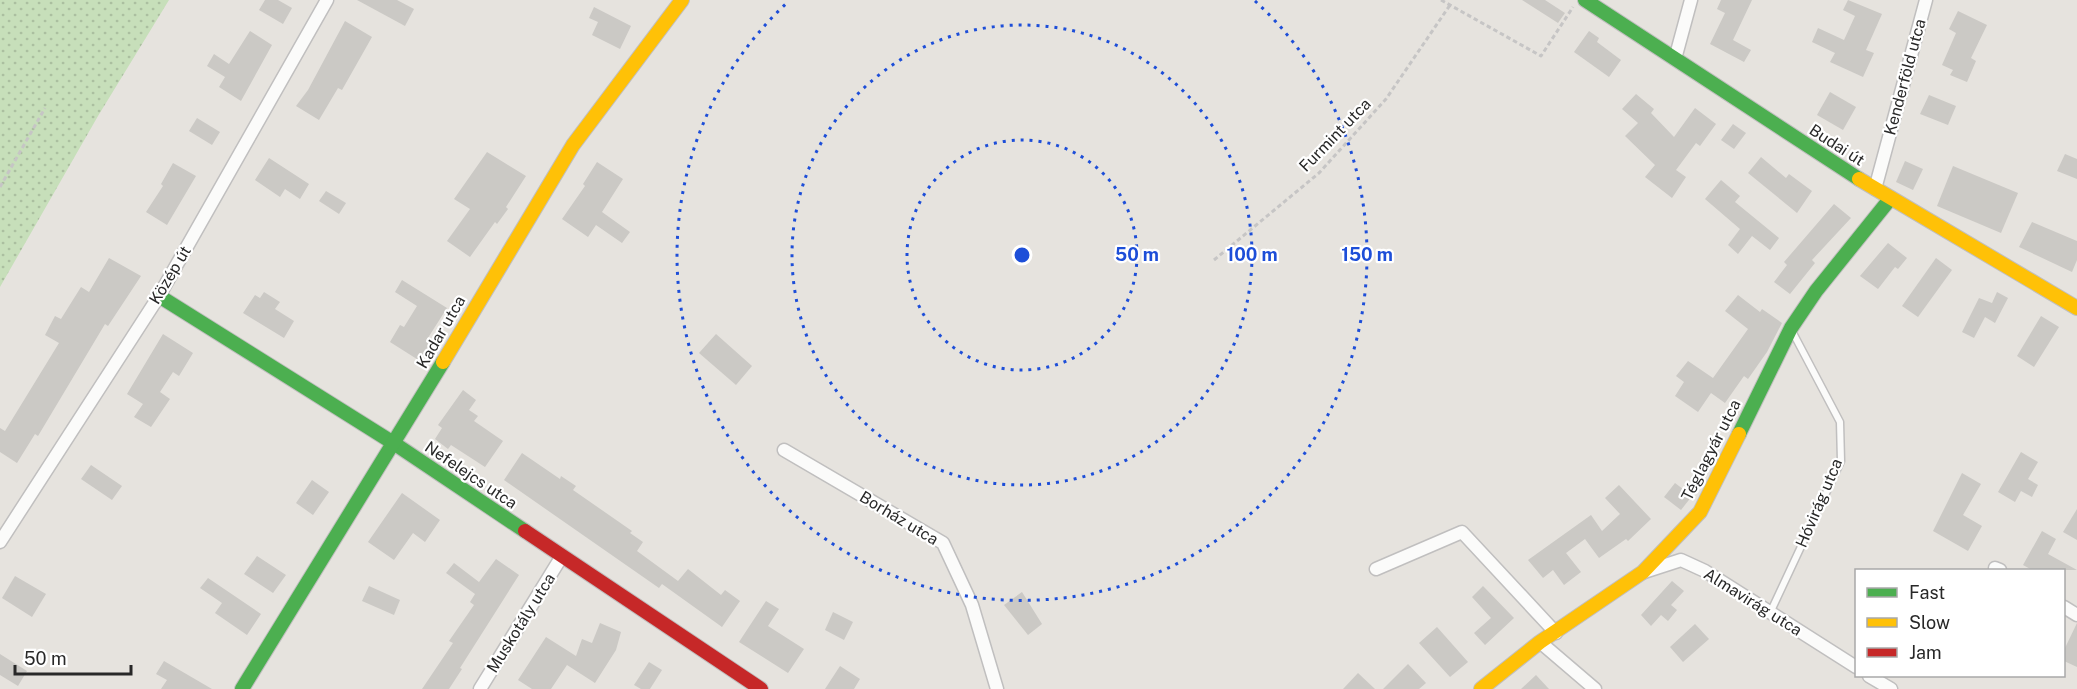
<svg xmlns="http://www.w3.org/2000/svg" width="2077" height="689" viewBox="0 0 2077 689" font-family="'Public Sans',sans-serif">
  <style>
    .garden { fill: url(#garden-dots) }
    .building { fill: #cbc9c5 }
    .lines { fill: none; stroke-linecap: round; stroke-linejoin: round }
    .lane-casing { stroke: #c0bfbf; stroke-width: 9 }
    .street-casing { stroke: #c0bfbf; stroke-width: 15 }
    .fast-casing { stroke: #c0bfbf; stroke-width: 16 }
    .slow-casing { stroke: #c0bfbf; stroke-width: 16 }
    .jam-casing { stroke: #c0bfbf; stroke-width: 16 }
    .path { stroke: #c6c5c5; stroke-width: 3; stroke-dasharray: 4.5 3; stroke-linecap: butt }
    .lane { stroke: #fbfbfa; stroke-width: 6 }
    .street { stroke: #fbfbfa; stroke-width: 12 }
    .fast { stroke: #4caf50; stroke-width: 14 }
    .slow { stroke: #ffc107; stroke-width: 14 }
    .jam { stroke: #c62828; stroke-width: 14 }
    .ring { fill: none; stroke: #1d4ed8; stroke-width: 3; stroke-dasharray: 3 6 }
    .labels { text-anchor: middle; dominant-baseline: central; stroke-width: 4.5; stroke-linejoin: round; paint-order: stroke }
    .street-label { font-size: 16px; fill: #282828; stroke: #fff }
    .centre { fill: #1d4ed8; stroke: #fff; stroke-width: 3 }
    .ring-label { font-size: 18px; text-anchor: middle; font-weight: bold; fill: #1d4ed8; stroke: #fff; stroke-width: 4.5; stroke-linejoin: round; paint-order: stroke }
  </style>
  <defs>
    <pattern id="garden-dots" width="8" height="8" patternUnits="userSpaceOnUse" patternTransform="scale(1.5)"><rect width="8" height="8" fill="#c7dfba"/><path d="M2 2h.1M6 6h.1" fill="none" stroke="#abbfa0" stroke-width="1.8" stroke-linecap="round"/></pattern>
  </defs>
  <rect width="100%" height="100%" fill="#e6e3de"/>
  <polygon class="garden" points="0,0 169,0 98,116 0,287"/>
  <g class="building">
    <polygon points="265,0 278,0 292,8 283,24 259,10"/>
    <polygon points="357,0 397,0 414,9 405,26"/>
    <polygon points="1522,0 1545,0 1565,13 1558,23"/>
    <polygon points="1721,0 1752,0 1733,40 1751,50 1744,62 1710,44 1725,13 1717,9"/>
    <polygon points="1848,0 1882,14 1866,50 1874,53 1863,77 1830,62 1835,53 1812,42 1818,28 1844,40 1855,16 1843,10"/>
    <polygon points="594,7 631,26 620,49 592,35 598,22 589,18"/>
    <polygon points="1958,11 1987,25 1971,58 1976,61 1967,82 1950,75 1953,70 1942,65 1956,33 1949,29"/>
    <polygon points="345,21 372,37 342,90 338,88 319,120 296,106 308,90"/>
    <polygon points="250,31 272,45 241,101 219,87 225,77 207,66 214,54 229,64"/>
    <polygon points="1589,31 1599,38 1597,42 1621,60 1609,77 1574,52"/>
    <polygon points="1830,92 1856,107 1843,130 1817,115"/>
    <polygon points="1636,94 1654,109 1651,113 1674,137 1695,108 1716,124 1700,146 1696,143 1676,170 1686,177 1672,198 1645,177 1655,165 1625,136 1638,123 1622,109"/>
    <polygon points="1929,95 1956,106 1948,125 1920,114"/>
    <polygon points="197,118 220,132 212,145 189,131"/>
    <polygon points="1733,124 1746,133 1734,149 1721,140"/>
    <polygon points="487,152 526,176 506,207 508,209 497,224 495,222 470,257 447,241 470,209 454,199"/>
    <polygon points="2065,154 2077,159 2077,179 2057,171"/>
    <polygon points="1761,157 1786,178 1789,174 1812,191 1797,213 1748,173"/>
    <polygon points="269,158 309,184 300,199 285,189 280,197 255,180"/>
    <polygon points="1905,161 1923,169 1913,190 1896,182"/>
    <polygon points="597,162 623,179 602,212 630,232 622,243 596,225 588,237 562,219 585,186 583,184"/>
    <polygon points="173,163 196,176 167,225 146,212 163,186 161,184"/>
    <polygon points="1953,166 2018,193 2001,233 1937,206"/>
    <polygon points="1721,180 1740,196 1735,202 1779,238 1770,250 1752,236 1738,254 1728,245 1740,229 1705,199"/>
    <polygon points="326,191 346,203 339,214 319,201"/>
    <polygon points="1834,204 1851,218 1812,260 1815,263 1790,294 1774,282 1787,265 1784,262"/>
    <polygon points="2032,222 2077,241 2077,260 2072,272 2019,247"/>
    <polygon points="1888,243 1907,258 1898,269 1895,267 1878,289 1860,276"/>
    <polygon points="109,258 141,276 108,326 105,324 38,436 35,434 17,463 0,452 0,428 5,431 59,343 45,335 55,316 61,319 81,287 89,292"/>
    <polygon points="1936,258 1952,270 1918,317 1902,306"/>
    <polygon points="402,280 447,308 426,341 431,345 420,361 390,342 400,325 404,327 417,306 395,292"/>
    <polygon points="264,292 280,302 275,309 294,321 284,338 243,313 255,295 260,298"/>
    <polygon points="1997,292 2008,298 1995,323 1985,317 1974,338 1962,332 1979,298 1992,303"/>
    <polygon points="1738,295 1760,312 1762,309 1782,323 1767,352 1748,379 1744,376 1725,403 1711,393 1698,412 1675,396 1684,382 1676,376 1688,361 1713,378 1748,329 1725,311"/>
    <polygon points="2041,316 2059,327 2034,367 2017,356"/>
    <polygon points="163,334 193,353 179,376 173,372 160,392 170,399 151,427 134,417 143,404 127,394"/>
    <polygon points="716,334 752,366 736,385 699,353"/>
    <polygon points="463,390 476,400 469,410 478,416 474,421 503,441 485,467 451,445 448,449 435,439 442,428 438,425"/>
    <polygon points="2021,452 2038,462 2028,479 2038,485 2032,497 2021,491 2015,502 1998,492"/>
    <polygon points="522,453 560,479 561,476 576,486 573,490 632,531 630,533 643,542 637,551 678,581 688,569 721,595 725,590 740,601 722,627 662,584 659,588 504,480"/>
    <polygon points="91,465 122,486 112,500 81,479"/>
    <polygon points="1962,473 1981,484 1963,515 1982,526 1968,551 1933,531"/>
    <polygon points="312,480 329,492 313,515 296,503"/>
    <polygon points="1675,483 1692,496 1681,510 1664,497"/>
    <polygon points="1619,485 1651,519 1628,541 1626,539 1599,558 1585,539 1566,553 1581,572 1564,585 1553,570 1543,578 1528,560 1591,515 1602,531 1620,514 1605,498"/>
    <polygon points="402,493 440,520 425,542 413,533 394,560 368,542"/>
    <polygon points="2077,509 2077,540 2063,532"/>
    <polygon points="2042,531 2056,539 2048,554 2077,570 2032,570 2023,565"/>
    <polygon points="257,556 286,575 273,593 244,574"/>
    <polygon points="496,559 519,575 460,668 462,669 449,689 422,689 453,643 449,641 474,605 470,602 475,594 446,573 454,563 479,582"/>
    <polygon points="15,576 46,594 32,617 2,598"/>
    <polygon points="208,578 261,614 247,635 215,613 222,603 200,588"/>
    <polygon points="1672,581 1684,591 1671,605 1677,610 1668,621 1661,615 1651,626 1641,615"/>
    <polygon points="369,586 400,600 394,615 362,601"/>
    <polygon points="1483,586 1514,618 1485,645 1474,633 1491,618 1472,597"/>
    <polygon points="1022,592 1042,624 1028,635 1004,605"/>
    <polygon points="766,601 779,609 768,626 804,649 788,673 739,642"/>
    <polygon points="833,612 853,622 844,640 825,630"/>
    <polygon points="600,623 621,632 616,650 595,683 567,665 551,689 532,689 518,680 546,637 576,656 582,639 592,643"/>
    <polygon points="2077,623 2077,667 2064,661 2064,650"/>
    <polygon points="1695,624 1709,639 1683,662 1670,647"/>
    <polygon points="1437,627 1468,662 1450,677 1419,643"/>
    <polygon points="0,654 27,671 18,686 0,675"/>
    <polygon points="164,661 212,689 161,689 167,680 156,674"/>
    <polygon points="649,662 662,670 650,689 641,689 634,685"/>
    <polygon points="1408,664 1426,683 1419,689 1383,689"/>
    <polygon points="840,666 860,679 854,689 825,689"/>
    <polygon points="1358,673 1375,689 1343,689"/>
    <polygon points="1536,675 1549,689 1521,689"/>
  </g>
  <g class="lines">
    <defs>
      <polyline id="lane" points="1770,613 1841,461 1840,422 1792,331"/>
      <g id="street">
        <polyline points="1675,59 1691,0"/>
        <polyline points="1875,189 1926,0"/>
        <polyline points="784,450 943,543 972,605 997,689"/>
        <polyline points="0,542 159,296 327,0"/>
        <polyline points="1995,568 2000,570"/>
        <polyline points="1376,569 1462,532 1556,633"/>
        <polyline points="1644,572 1681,560 1705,571 1856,667"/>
        <polyline points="2064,607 2077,615"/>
        <polyline points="1540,642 1595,689"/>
        <polyline points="1869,676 1891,689"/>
        <polyline points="480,689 562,556"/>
      </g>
      <g id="fast">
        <polyline points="1585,0 1859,179"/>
        <polyline points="159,296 395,444 525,531"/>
        <polyline points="1739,434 1791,328 1816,291 1890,199"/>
        <polyline points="242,689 443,362"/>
      </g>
      <g id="slow">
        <polyline points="1859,179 2077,308"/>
        <polyline points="443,362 573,145 682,0"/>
        <polyline points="1481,689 1540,642 1643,572 1700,512 1739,434"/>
      </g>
      <polyline id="jam" points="525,531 761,689"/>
    </defs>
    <use href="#lane" class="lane-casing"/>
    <use href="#street" class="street-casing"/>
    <use href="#fast" class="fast-casing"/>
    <use href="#slow" class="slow-casing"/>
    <use href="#jam" class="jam-casing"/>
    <g class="path">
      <polyline points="1441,0 1541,56 1573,7"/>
      <polyline points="0,187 45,108"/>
      <polyline points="1214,260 1319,173 1386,99 1450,5"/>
    </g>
    <use href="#lane" class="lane"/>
    <use href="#street" class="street"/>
    <use href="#fast" class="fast"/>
    <use href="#slow" class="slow"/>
    <use href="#jam" class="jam"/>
  </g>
  <g class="ring">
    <circle cx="1022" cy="255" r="115"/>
    <circle cx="1022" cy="255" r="230"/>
    <path d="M1255 1A345 345 0 1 1 789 1"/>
  </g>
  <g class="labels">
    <g class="street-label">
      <text transform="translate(1905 77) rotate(-75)">Kenderföld utca</text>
      <text transform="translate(1335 135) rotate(-46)">Furmint utca</text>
      <text transform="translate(1837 145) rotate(33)">Budai út</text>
      <text transform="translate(170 275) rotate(-59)">Közép út</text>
      <text transform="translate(441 332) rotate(-60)">Kadar utca</text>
      <text transform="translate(1711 450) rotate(-63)">Téglagyár utca</text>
      <text transform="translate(471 475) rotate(34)">Nefelejcs utca</text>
      <text transform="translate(1819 503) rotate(-67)">Hóvirág utca</text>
      <text transform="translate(899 518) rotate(31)">Borház utca</text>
      <text transform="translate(1753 602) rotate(32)">Almavirág utca</text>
      <text transform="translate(521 623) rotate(-58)">Muskotály utca</text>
    </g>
  </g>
  <circle cx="1022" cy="255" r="9" class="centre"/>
  <g class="ring-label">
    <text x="1137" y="261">50 m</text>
    <text x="1252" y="261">100 m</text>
    <text x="1367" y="261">150 m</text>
  </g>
  <rect x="1855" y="569" width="210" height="108" fill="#ffffff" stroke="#a9a9a9" stroke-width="1.5"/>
  <rect x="1867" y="588" width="30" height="9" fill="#4caf50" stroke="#a9a9a9" stroke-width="1.5"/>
  <text x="1909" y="599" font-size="18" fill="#282828">Fast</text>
  <rect x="1867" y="618" width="30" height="9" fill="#ffc107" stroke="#a9a9a9" stroke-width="1.5"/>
  <text x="1909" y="629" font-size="18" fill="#282828">Slow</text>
  <rect x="1867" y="648" width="30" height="9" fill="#c62828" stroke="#a9a9a9" stroke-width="1.5"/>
  <text x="1909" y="659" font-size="18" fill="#282828">Jam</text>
  <path d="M15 665v9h116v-9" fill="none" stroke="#282828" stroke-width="3"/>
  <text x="24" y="665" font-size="18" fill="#282828" stroke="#ffffff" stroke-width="4.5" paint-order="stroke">50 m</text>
</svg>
